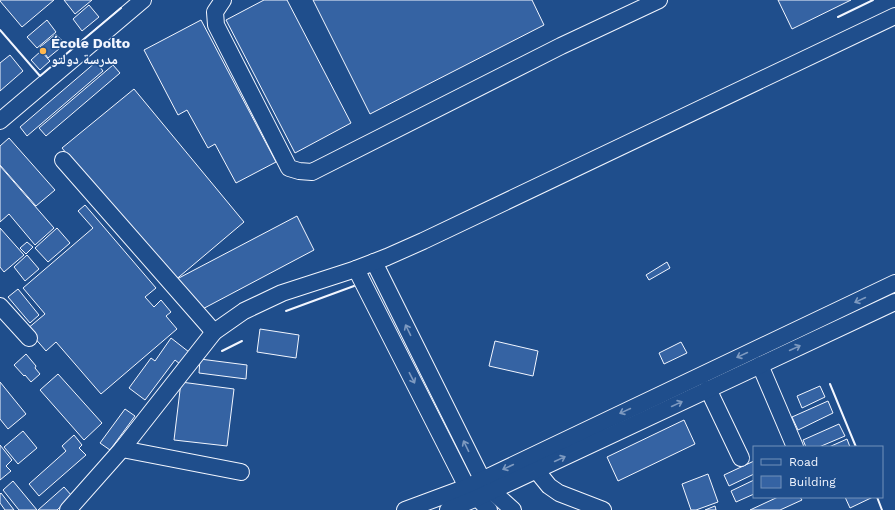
<svg xmlns="http://www.w3.org/2000/svg" width="895" height="510" viewBox="0 0 895 510" font-family="'Work Sans','Noto Naskh Arabic',sans-serif">
  <style>
    .building { fill: #3563a3; stroke: #f2f6ff }
    .lines { fill: none; stroke-linecap: round; stroke-linejoin: round }
    .minor-casing { stroke: #f2f6ff; stroke-width: 18 }
    .minor { stroke: #1f4e8c; stroke-width: 16 }
    .wall { stroke: #f2f6ff; stroke-width: 2 }
    .oneway { stroke: #7e9ac0 }
    .poi-dot { fill: #ffb74d; stroke: #1f4e8c; stroke-width: 1.5 }
    .labels { text-anchor: middle; dominant-baseline: central; stroke-width: 3; stroke-linejoin: round; paint-order: stroke }
    .poi-label { font-size: 14px; font-weight: bold; fill: #f2f6ff; stroke: #1f4e8c; text-anchor: start }
  </style>
  <rect width="100%" height="100%" fill="#1f4e8c"/>
  <g class="building">
    <polygon points="0,0 54,0 22,27 0,1"/>
    <polygon points="64,0 92,0 75,14"/>
    <polygon points="264,0 287,0 351,123 295,153 226,20"/>
    <polygon points="313,0 532,0 544,25 370,114"/>
    <polygon points="778,0 851,0 792,29"/>
    <polygon points="89,5 99,17 82,31 73,19"/>
    <polygon points="47,20 56,32 37,48 27,37"/>
    <polygon points="201,20 276,162 236,183 215,144 208,148 187,110 178,115 144,50"/>
    <polygon points="56,34 65,44 48,58 40,47"/>
    <polygon points="41,51 50,61 40,70 31,60"/>
    <polygon points="10,55 23,71 0,91 0,63"/>
    <polygon points="96,62 103,71 27,136 20,127"/>
    <polygon points="113,65 120,73 46,136 39,128"/>
    <polygon points="134,89 244,222 173,282 62,148"/>
    <polygon points="9,138 55,190 36,206 0,165 0,146"/>
    <polygon points="0,166 54,228 35,245 9,214 0,222"/>
    <polygon points="85,205 156,288 145,297 154,307 161,300 171,312 166,316 177,329 101,394 56,342 46,351 27,329 45,314 23,288 93,228 78,211"/>
    <polygon points="297,216 314,250 195,313 177,279"/>
    <polygon points="0,228 24,255 4,272 0,267"/>
    <polygon points="57,228 70,243 48,262 35,248"/>
    <polygon points="27,242 33,247 26,254 20,248"/>
    <polygon points="27,255 39,269 25,281 14,267"/>
    <polygon points="667,262 670,268 649,280 646,275"/>
    <polygon points="18,289 39,315 30,323 8,297"/>
    <polygon points="260,329 299,335 296,358 257,352"/>
    <polygon points="171,338 189,352 180,364 175,360 145,400 129,388 151,358 155,361"/>
    <polygon points="495,341 538,351 533,376 489,366"/>
    <polygon points="681,342 687,353 664,364 659,353"/>
    <polygon points="26,354 36,366 35,368 40,374 31,382 25,375 24,376 14,365"/>
    <polygon points="200,359 247,365 246,379 199,373"/>
    <polygon points="58,374 102,423 84,440 40,390"/>
    <polygon points="0,382 26,414 8,429 0,419"/>
    <polygon points="181,382 234,389 227,446 174,440"/>
    <polygon points="820,386 825,397 802,408 797,396"/>
    <polygon points="828,401 833,413 798,430 792,417"/>
    <polygon points="125,409 135,416 110,450 100,443"/>
    <polygon points="684,420 695,444 618,481 607,457"/>
    <polygon points="839,424 845,436 819,447 806,447 803,440"/>
    <polygon points="23,431 37,448 18,464 4,447"/>
    <polygon points="74,435 82,445 79,448 86,455 39,496 29,484 66,451 62,446"/>
    <polygon points="847,439 850,447 829,447"/>
    <polygon points="0,445 12,460 6,466 11,471 0,480"/>
    <polygon points="754,461 754,474 729,486 724,475"/>
    <polygon points="708,474 718,502 696,510 691,510 682,484"/>
    <polygon points="754,480 754,494 736,502 731,491"/>
    <polygon points="13,481 37,510 19,510 3,490"/>
    <polygon points="64,487 72,496 57,510 38,510"/>
    <polygon points="1,493 14,510 5,510 0,503 0,494"/>
    <polygon points="778,497 800,497 802,500 780,510 750,510"/>
    <polygon points="845,497 873,497 850,508"/>
    <polygon points="715,506 716,510 705,510"/>
  </g>
  <g class="lines">
    <defs>
      <g id="minor">
        <polyline points="223,0 215,12 216,25 289,168 299,171 312,172 561,46 659,0"/>
        <polyline points="0,121 143,0"/>
        <polyline points="63,160 214,332"/>
        <polyline points="374,262 482,479 492,491 513,510"/>
        <polyline points="356,269 467,487 489,510"/>
        <polyline points="0,306 29,338"/>
        <polyline points="760,365 795,447"/>
        <polyline points="708,389 741,458"/>
        <polyline points="122,449 241,472"/>
        <polyline points="536,470 549,486 559,493 603,510"/>
        <polyline points="68,510 122,449 214,332 244,311 282,293 356,269 387,257 423,241 895,16"/>
        <polyline points="405,510 467,487 895,283"/>
        <polyline points="448,510 477,498 895,302"/>
      </g>
    </defs>
    <use href="#minor" class="minor-casing"/>
    <use href="#minor" class="minor"/>
    <g class="wall">
      <polyline points="838,17 873,0"/>
      <polyline points="0,30 40,76 121,8"/>
      <polyline points="286,311 354,286"/>
      <polyline points="222,351 242,341"/>
      <polyline points="830,384 856,447"/>
      <polyline points="877,497 882,510"/>
    </g>
  </g>
  <defs><path id="oneway-shaft" d="M-6 0H5M1.5-3L5.5 0L1.5 3" fill="none" stroke-width="1.6" stroke-linecap="round" stroke-linejoin="round"/></defs>
  <g class="oneway">
    <use href="#oneway-shaft" transform="translate(860 300) rotate(155)"/>
    <use href="#oneway-shaft" transform="translate(408 330) rotate(-116)"/>
    <use href="#oneway-shaft" transform="translate(795 348) rotate(-25)"/>
    <use href="#oneway-shaft" transform="translate(742 355) rotate(155)"/>
    <use href="#oneway-shaft" transform="translate(412 378) rotate(63)"/>
    <use href="#oneway-shaft" transform="translate(677 404) rotate(-25)"/>
    <use href="#oneway-shaft" transform="translate(625 411) rotate(155)"/>
    <use href="#oneway-shaft" transform="translate(466 446) rotate(-116)"/>
    <use href="#oneway-shaft" transform="translate(560 459) rotate(-25)"/>
    <use href="#oneway-shaft" transform="translate(508 467) rotate(155)"/>
  </g>
  <circle class="poi-dot" cx="43" cy="51" r="4"/>
  <g class="labels">
    <g class="poi-label">
      <text x="51" y="43">École Dolto<tspan x="51" dy="16">مدرسة دولتو</tspan></text>
    </g>
  </g>
  <rect x="753" y="446" width="130" height="52" fill="#1f4e8c" stroke="#7391ba"/>
  <rect x="761" y="459" width="20" height="6" fill="#1f4e8c" stroke="#7391ba"/>
  <text x="789" y="466" font-size="12" fill="#f2f6ff">Road</text>
  <rect x="761" y="476" width="20" height="12" fill="#3563a3" stroke="#7391ba"/>
  <text x="789" y="486" font-size="12" fill="#f2f6ff">Building</text>
</svg>
